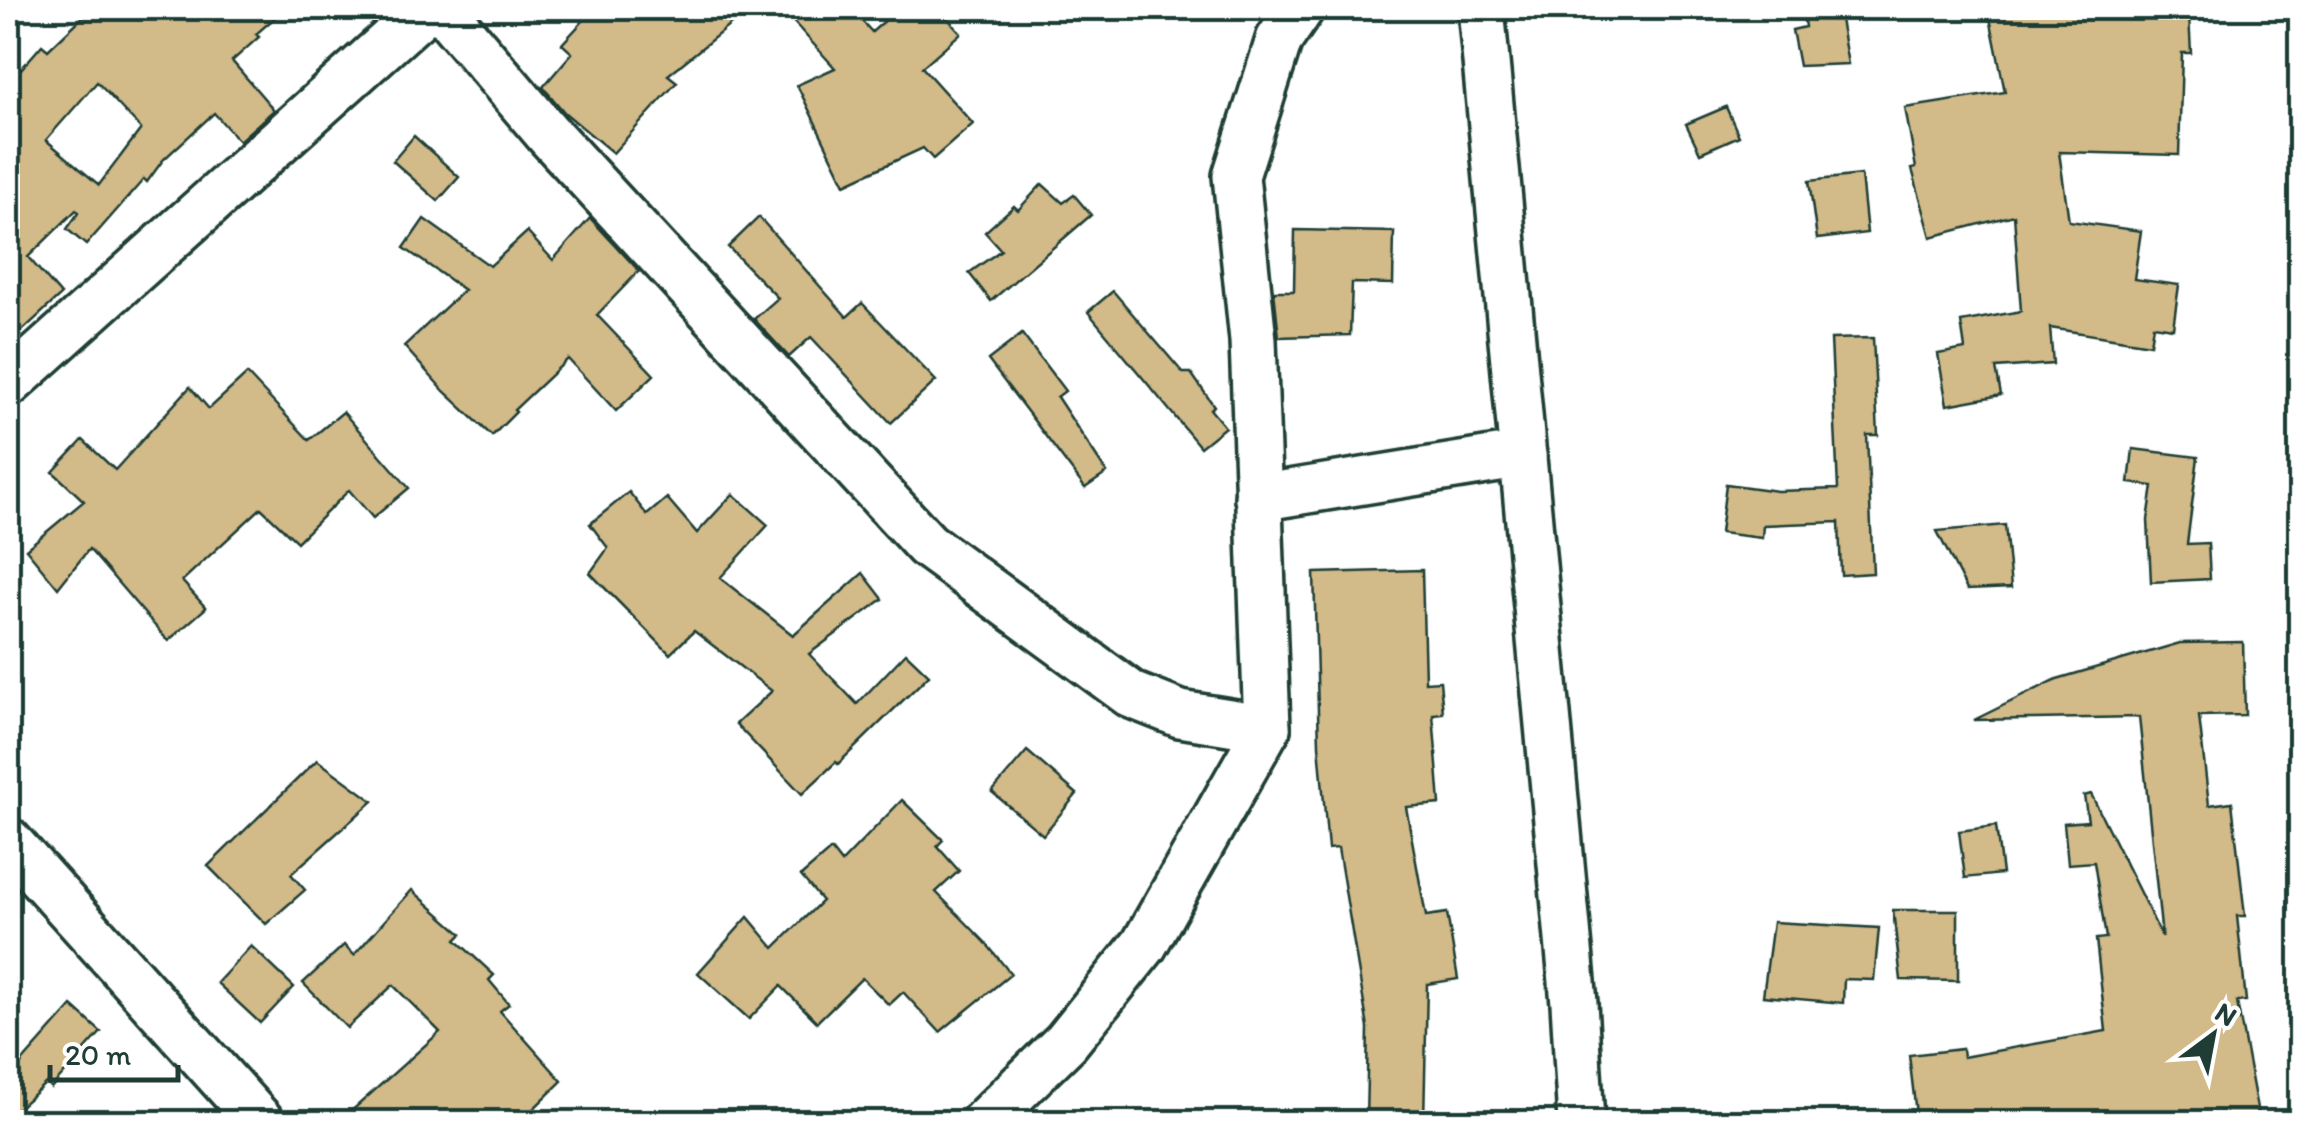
<svg xmlns="http://www.w3.org/2000/svg" width="2308" height="1130" viewBox="0 0 2308 1130" font-family="Itim,sans-serif">
  <style>
    .building { fill: #d2ba89; stroke: #1f3d34; stroke-width: 2.5; fill-rule: evenodd }
    .lines { fill: none; stroke-linecap: round; stroke-linejoin: round }
    .minor-casing { stroke: #1f3d34; stroke-width: 52 }
    .minor { stroke: #fff; stroke-width: 45 }
  </style>
  <rect width="100%" height="100%" fill="#fff"/>
  <filter id="ink" filterUnits="userSpaceOnUse"><feTurbulence type="fractalNoise" baseFrequency=".01" numOctaves="2"/><feDisplacementMap in="SourceGraphic" scale="20" xChannelSelector="R" yChannelSelector="G"/><feConvolveMatrix kernelMatrix="1 2 1 2 8 2 1 2 1" color-interpolation-filters="sRGB"/></filter>
  <g filter="url(#ink)">
    <g class="building">
      <path d="M92,8H286L256,34L259,37L232,61L274,110L239,141L214,113L163,160L147,182L144,179L86,245L67,229L79,212L76,210L28,257L61,295L8,344V84L42,45L48,50ZM97,82L141,129L99,185L46,140Z"/>
      <polygon points="595,8 751,8 668,75 677,82 613,153 565,113 543,87 572,53 562,44"/>
      <polygon points="781,8 850,8 872,32 899,8 938,8 961,33 922,67 973,124 933,159 923,148 845,184 797,85 835,68"/>
      <polygon points="1802,8 1838,8 1848,64 1799,66 1792,30 1805,27"/>
      <polygon points="1988,8 2170,8 2170,16 2189,15 2191,53 2182,53 2179,155 2059,152 2069,221 2141,231 2134,279 2179,285 2173,328 2153,325 2150,344 2050,328 2053,364 1996,368 2001,395 1947,405 1938,354 1965,349 1961,322 2021,311 2014,215 1931,237 1912,169 1916,168 1905,108 2005,92"/>
      <polygon points="1726,107 1739,136 1700,153 1686,124"/>
      <polygon points="414,136 459,177 438,201 393,161"/>
      <polygon points="1861,175 1867,233 1817,239 1809,181"/>
      <polygon points="1042,184 1063,203 1074,195 1091,215 991,301 969,273 1001,250 985,232 1014,206 1018,210"/>
      <polygon points="759,217 847,317 862,303 936,381 891,423 811,337 789,357 754,319 778,298 728,247"/>
      <polygon points="590,218 639,271 597,315 654,375 616,411 568,359 514,410 516,412 492,436 444,391 404,346 464,290 404,248 424,219 490,266 527,232 553,260"/>
      <polygon points="1295,230 1394,232 1393,284 1352,283 1350,335 1279,337 1274,291 1294,291"/>
      <polygon points="1113,291 1183,373 1191,373 1214,406 1210,409 1225,427 1200,447 1088,312"/>
      <polygon points="1022,334 1065,391 1057,397 1107,473 1085,488 988,360"/>
      <polygon points="1873,338 1878,435 1867,435 1873,573 1841,575 1839,522 1763,525 1762,538 1720,533 1726,484 1777,491 1838,489 1831,339"/>
      <polygon points="247,374 309,440 343,412 409,488 373,518 349,490 297,542 261,508 182,581 206,608 168,641 89,549 58,588 26,549 84,501 53,472 83,440 115,470 190,387 209,409"/>
      <polygon points="2133,449 2198,457 2187,544 2208,543 2210,579 2151,582 2148,520 2153,486 2129,483"/>
      <polygon points="629,492 647,515 667,498 697,533 733,494 768,525 720,578 793,635 863,573 883,599 809,654 857,704 906,653 929,675 838,764 836,762 802,794 736,724 772,691 694,631 670,654 590,573 608,548 590,524"/>
      <polygon points="2005,525 2011,588 1967,590 1937,531"/>
      <polygon points="1422,570 1425,682 1440,681 1443,713 1433,714 1440,804 1406,807 1426,916 1447,913 1458,979 1427,984 1424,1122 1366,1122 1368,1028 1338,848 1328,849 1319,745 1314,573"/>
      <polygon points="2243,642 2245,715 2199,716 2209,805 2232,802 2245,916 2237,916 2246,1001 2237,1002 2258,1114 2208,1122 2026,1122 2025,1116 1969,1122 1917,1122 1909,1055 1962,1049 1963,1057 2106,1031 2096,939 2106,938 2094,862 2068,864 2064,823 2088,821 2084,796 2091,794 2162,937 2139,717 1974,720 2057,679 2180,643"/>
      <polygon points="1027,751 1077,794 1043,835 992,792"/>
      <polygon points="317,760 373,801 291,874 305,890 266,924 208,866"/>
      <polygon points="902,800 943,840 937,846 959,871 936,892 985,942 1011,974 940,1032 903,992 889,1005 862,978 817,1022 781,986 749,1019 698,973 748,917 774,948 822,901 801,876 831,850 841,863"/>
      <polygon points="1996,826 2002,874 1965,878 1959,831"/>
      <polygon points="412,890 462,934 456,940 494,975 489,980 509,1004 500,1011 562,1081 520,1122 339,1122 440,1032 393,985 347,1028 303,983 344,945 354,955"/>
      <polygon points="1893,910 1958,910 1958,981 1901,980"/>
      <polygon points="1773,922 1879,928 1874,980 1844,979 1843,1003 1763,996"/>
      <polygon points="251,946 294,987 260,1023 217,983"/>
      <polygon points="72,1006 101,1032 51,1088 46,1083 8,1117 8,1078"/>
    </g>
    <g class="lines">
      <defs>
        <g id="minor">
          <polyline points="441,8 548,134 927,545 1132,695 1180,714 1267,728"/>
          <polyline points="1481,8 1574,1003 1581,1122"/>
          <polyline points="8,384 427,8"/>
          <polyline points="1258,498 1523,455"/>
          <polyline points="8,841 261,1122"/>
          <polyline points="984,1122 1066,1042 1144,945 1267,728 1253,340 1236,176 1279,40 1301,8"/>
        </g>
      </defs>
      <use href="#minor" class="minor-casing"/>
      <use href="#minor" class="minor"/>
    </g>
  </g>
  <rect width="2308" height="1130" fill="none" stroke="#fff" stroke-width="40"/>
  <rect x="20" y="20" width="2268" height="1090" fill="none" stroke="#1f3d34" stroke-width="4" filter="url(#ink)"/>
  <g transform="translate(2213 1035) rotate(32)" stroke="#ffffff" stroke-width="8" paint-order="stroke">
  <path d="M0-8L18 38L0 25L-18 38Z" fill="#1f3d34"/>
  <text y="-15" font-size="28" font-weight="bold" text-anchor="middle" fill="#1f3d34">N</text>
  </g>
  <path d="M50 1065v15h128v-15" fill="none" stroke="#1f3d34" stroke-width="5"/>
  <text x="65" y="1065" font-size="30" fill="#1f3d34" stroke="#ffffff" stroke-width="8" paint-order="stroke">20 m</text>
</svg>
